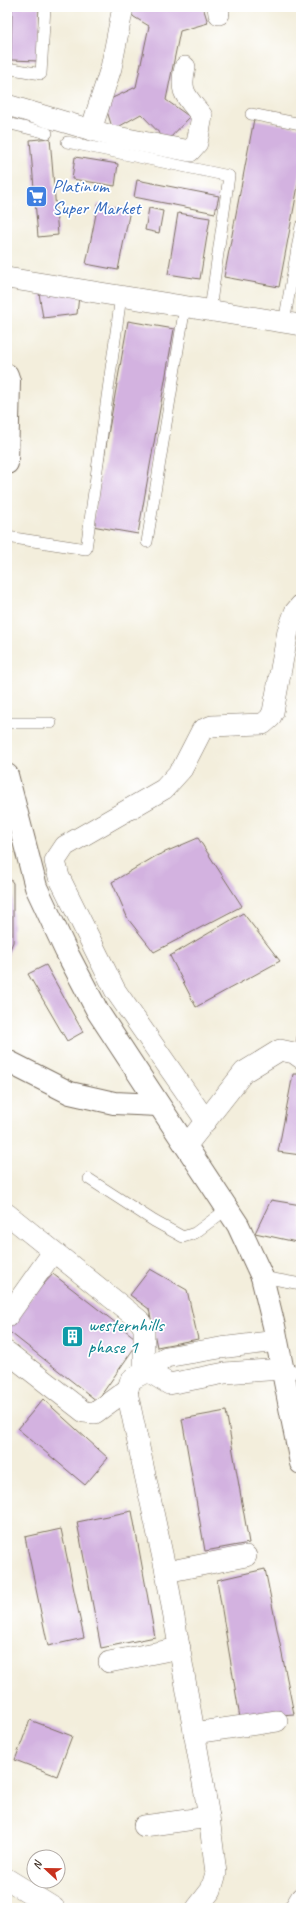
<svg xmlns="http://www.w3.org/2000/svg" width="308" height="1915" viewBox="0 0 308 1915" font-family="Caveat,sans-serif">
  <style>
    .building { fill: #d3b2e0 }
    .lines { fill: none; stroke-linecap: round; stroke-linejoin: round }
    .lane-casing { stroke: #7b6f60; stroke-width: 12 }
    .street-casing { stroke: #7b6f60; stroke-width: 22 }
    .secondary-casing { stroke: #7b6f60; stroke-width: 24 }
    .lane { stroke: #fff; stroke-width: 11 }
    .street { stroke: #fff; stroke-width: 21 }
    .secondary { stroke: #fff; stroke-width: 22 }
    .labels { text-anchor: middle; dominant-baseline: central; stroke-width: 3.5; stroke-linejoin: round; paint-order: stroke }
    .shop-label { font-size: 19px; fill: #366cbe; stroke: #fff; text-anchor: start }
    .culture-label { font-size: 19px; fill: #0d838f; stroke: #fff; text-anchor: start }
  </style>
  <rect width="100%" height="100%" fill="#fff"/>
  <filter id="ink" filterUnits="userSpaceOnUse"><feTurbulence type="fractalNoise" baseFrequency=".025" numOctaves="2"/><feDisplacementMap in="SourceGraphic" scale="8" xChannelSelector="R" yChannelSelector="G"/><feConvolveMatrix kernelMatrix="1 2 1 2 8 2 1 2 1" color-interpolation-filters="sRGB"/></filter>
  <filter id="wash" filterUnits="userSpaceOnUse"><feTurbulence type="fractalNoise" baseFrequency=".012" numOctaves="4" result="noise"/><feDisplacementMap in="SourceGraphic" scale="16" xChannelSelector="R" yChannelSelector="G"/><feGaussianBlur stdDeviation="0.9" result="paint"/><feColorMatrix in="noise" values="0 0 0 0 0 0 0 0 0 0 0 0 0 0 0 0 0 1.4 0 .05"/><feComposite in="paint" operator="in"/></filter>
  <g filter="url(#wash)">
    <rect width="100%" height="100%" fill="#f3eedc"/>
    <g id="blocks">
      <g class="building">
        <polygon points="12,7 39,7 38,61 11,60"/>
        <polygon points="125,7 203,7 208,23 180,31 166,100 190,117 167,141 141,114 113,130 104,102 136,87 149,26 134,17"/>
        <polygon points="254,119 301,128 301,170 279,287 224,277"/>
        <polygon points="50,138 58,235 38,237 30,140"/>
        <polygon points="75,157 118,164 115,186 72,179"/>
        <polygon points="137,180 219,196 215,213 134,197"/>
        <polygon points="98,204 130,210 118,270 86,264"/>
        <polygon points="149,208 163,211 159,233 145,230"/>
        <polygon points="178,213 210,218 200,279 168,274"/>
        <polygon points="38,287 79,296 77,314 43,318"/>
        <polygon points="128,321 174,329 138,534 92,526"/>
        <polygon points="198,838 242,906 154,952 128,919 112,882 156,856"/>
        <polygon points="7,875 13,883 13,942 7,957"/>
        <polygon points="243,913 280,961 196,1007 170,956"/>
        <polygon points="46,965 83,1032 67,1041 28,974"/>
        <polygon points="300,1018 301,1018 301,1047 296,1045"/>
        <polygon points="293,1074 301,1074 301,1155 278,1152"/>
        <polygon points="271,1200 301,1205 301,1243 255,1233"/>
        <polygon points="150,1269 187,1290 198,1339 157,1347 149,1309 130,1295"/>
        <polygon points="53,1274 139,1341 97,1401 7,1330 7,1324"/>
        <polygon points="43,1399 108,1458 85,1485 18,1429"/>
        <polygon points="226,1411 249,1543 205,1551 182,1419"/>
        <polygon points="132,1511 155,1637 101,1648 77,1522"/>
        <polygon points="61,1529 84,1638 48,1646 25,1537"/>
        <polygon points="265,1569 294,1714 240,1718 217,1580"/>
        <polygon points="30,1720 72,1736 57,1776 15,1760"/>
      </g>
    </g>
  </g>
  <g filter="url(#ink)">
    <use href="#blocks" fill-opacity="0" stroke="#7b6f60" stroke-width="1"/>
    <g class="lines">
      <defs>
        <g id="lane">
          <polyline points="7,68 41,74 45,7"/>
          <polyline points="251,114 301,124"/>
          <polyline points="7,123 47,133"/>
          <polyline points="67,142 229,176 210,310"/>
          <polyline points="284,323 301,226"/>
          <polyline points="7,537 86,549 121,296"/>
          <polyline points="147,542 185,306"/>
          <polyline points="7,723 51,723"/>
          <polyline points="89,1179 154,1221 183,1237 195,1233 227,1209"/>
          <polyline points="262,1277 301,1284"/>
          <polyline points="283,1369 301,1372"/>
        </g>
        <g id="street">
          <polyline points="218,7 219,14"/>
          <path d="M7,105L112,136L190,151L197,143L202,116C186,96 179,93 185,67"/>
          <polyline points="91,130 111,68 123,7"/>
          <polyline points="7,278 301,325"/>
          <polyline points="206,1121 115,990 59,877 55,861 65,846 164,789 182,769 202,730 212,726 263,724 270,718 273,712 288,631 295,612 301,605"/>
          <polyline points="186,1146 244,1072 280,1050 294,1053 301,1058"/>
          <polyline points="7,1214 139,1320 144,1328 144,1373"/>
          <polyline points="7,1317 53,1252"/>
          <polyline points="7,1352 84,1412 95,1413 128,1389"/>
          <polyline points="148,1371 169,1384 225,1373 283,1369"/>
          <polyline points="166,1572 246,1556"/>
          <polyline points="109,1662 180,1648"/>
          <polyline points="194,1733 277,1721"/>
          <polyline points="144,1826 209,1817"/>
          <polyline points="7,1879 54,1908"/>
          <polyline points="197,1908 211,1890 216,1873 209,1817 166,1572 127,1392 130,1382 134,1378 148,1371 166,1357 220,1348 277,1341"/>
          <polyline points="295,1908 301,1898"/>
        </g>
        <g id="secondary">
          <polyline points="7,375 9,381 7,463"/>
          <polyline points="7,775 36,887 66,951 98,1012 238,1225 262,1277 274,1326 301,1463"/>
          <polyline points="7,1061 70,1093 114,1103 158,1105"/>
        </g>
      </defs>
      <use href="#lane" class="lane-casing"/>
      <use href="#street" class="street-casing"/>
      <use href="#secondary" class="secondary-casing"/>
      <use href="#lane" class="lane"/>
      <use href="#street" class="street"/>
      <use href="#secondary" class="secondary"/>
    </g>
  </g>
  <defs>
    <symbol id="supermarket-square" viewBox="-11 -11 22 22"><rect x="-9" y="-9" width="18" height="18" rx="4" fill="#3f7fe0" stroke="#fff"/><path d="M-6-5.5h2.5l.6 2H6L4.5 2H-2.5L-4.4-4H-6ZM-1.5 3.2a1.3 1.3 0 1 0 .1 0ZM3 3.2a1.3 1.3 0 1 0 .1 0Z" fill="#fff"/></symbol>
    <symbol id="building-square" viewBox="-11 -11 22 22"><rect x="-9" y="-9" width="18" height="18" rx="4" fill="#0f9aa8" stroke="#fff"/><path d="M-4-6H4V6H1V3H-1V6H-4ZM-2.5-4.3h1.7v1.8h-1.7ZM.8-4.3h1.7v1.8H.8ZM-2.5-1h1.7V.8h-1.7ZM.8-1h1.7V.8H.8Z" fill="#fff"/></symbol>
  </defs>
  <g fill-rule="evenodd">
    <use href="#supermarket-square" x="24" y="184" width="25" height="25"/>
    <use href="#building-square" x="60" y="1324" width="25" height="25"/>
  </g>
  <g class="labels">
    <g class="shop-label">
      <text x="52" y="186">Platinum<tspan x="52" dy="22">Super Market</tspan></text>
    </g>
    <g class="culture-label">
      <text x="88" y="1325">westernhills<tspan x="88" dy="22">phase 1</tspan></text>
    </g>
  </g>
  <rect width="308" height="1915" fill="none" stroke="#fff" stroke-width="24"/>
  <g transform="translate(46 1869) rotate(292)"><circle r="19" fill="#ffffff" stroke="#b1aaa5"/>
  <path d="M0-3L7 15L0 10L-7 15Z" fill="#c8321e"/>
  <text y="-6" font-size="11" font-weight="bold" text-anchor="middle" fill="#3b2a1e">N</text>
  </g>
</svg>
